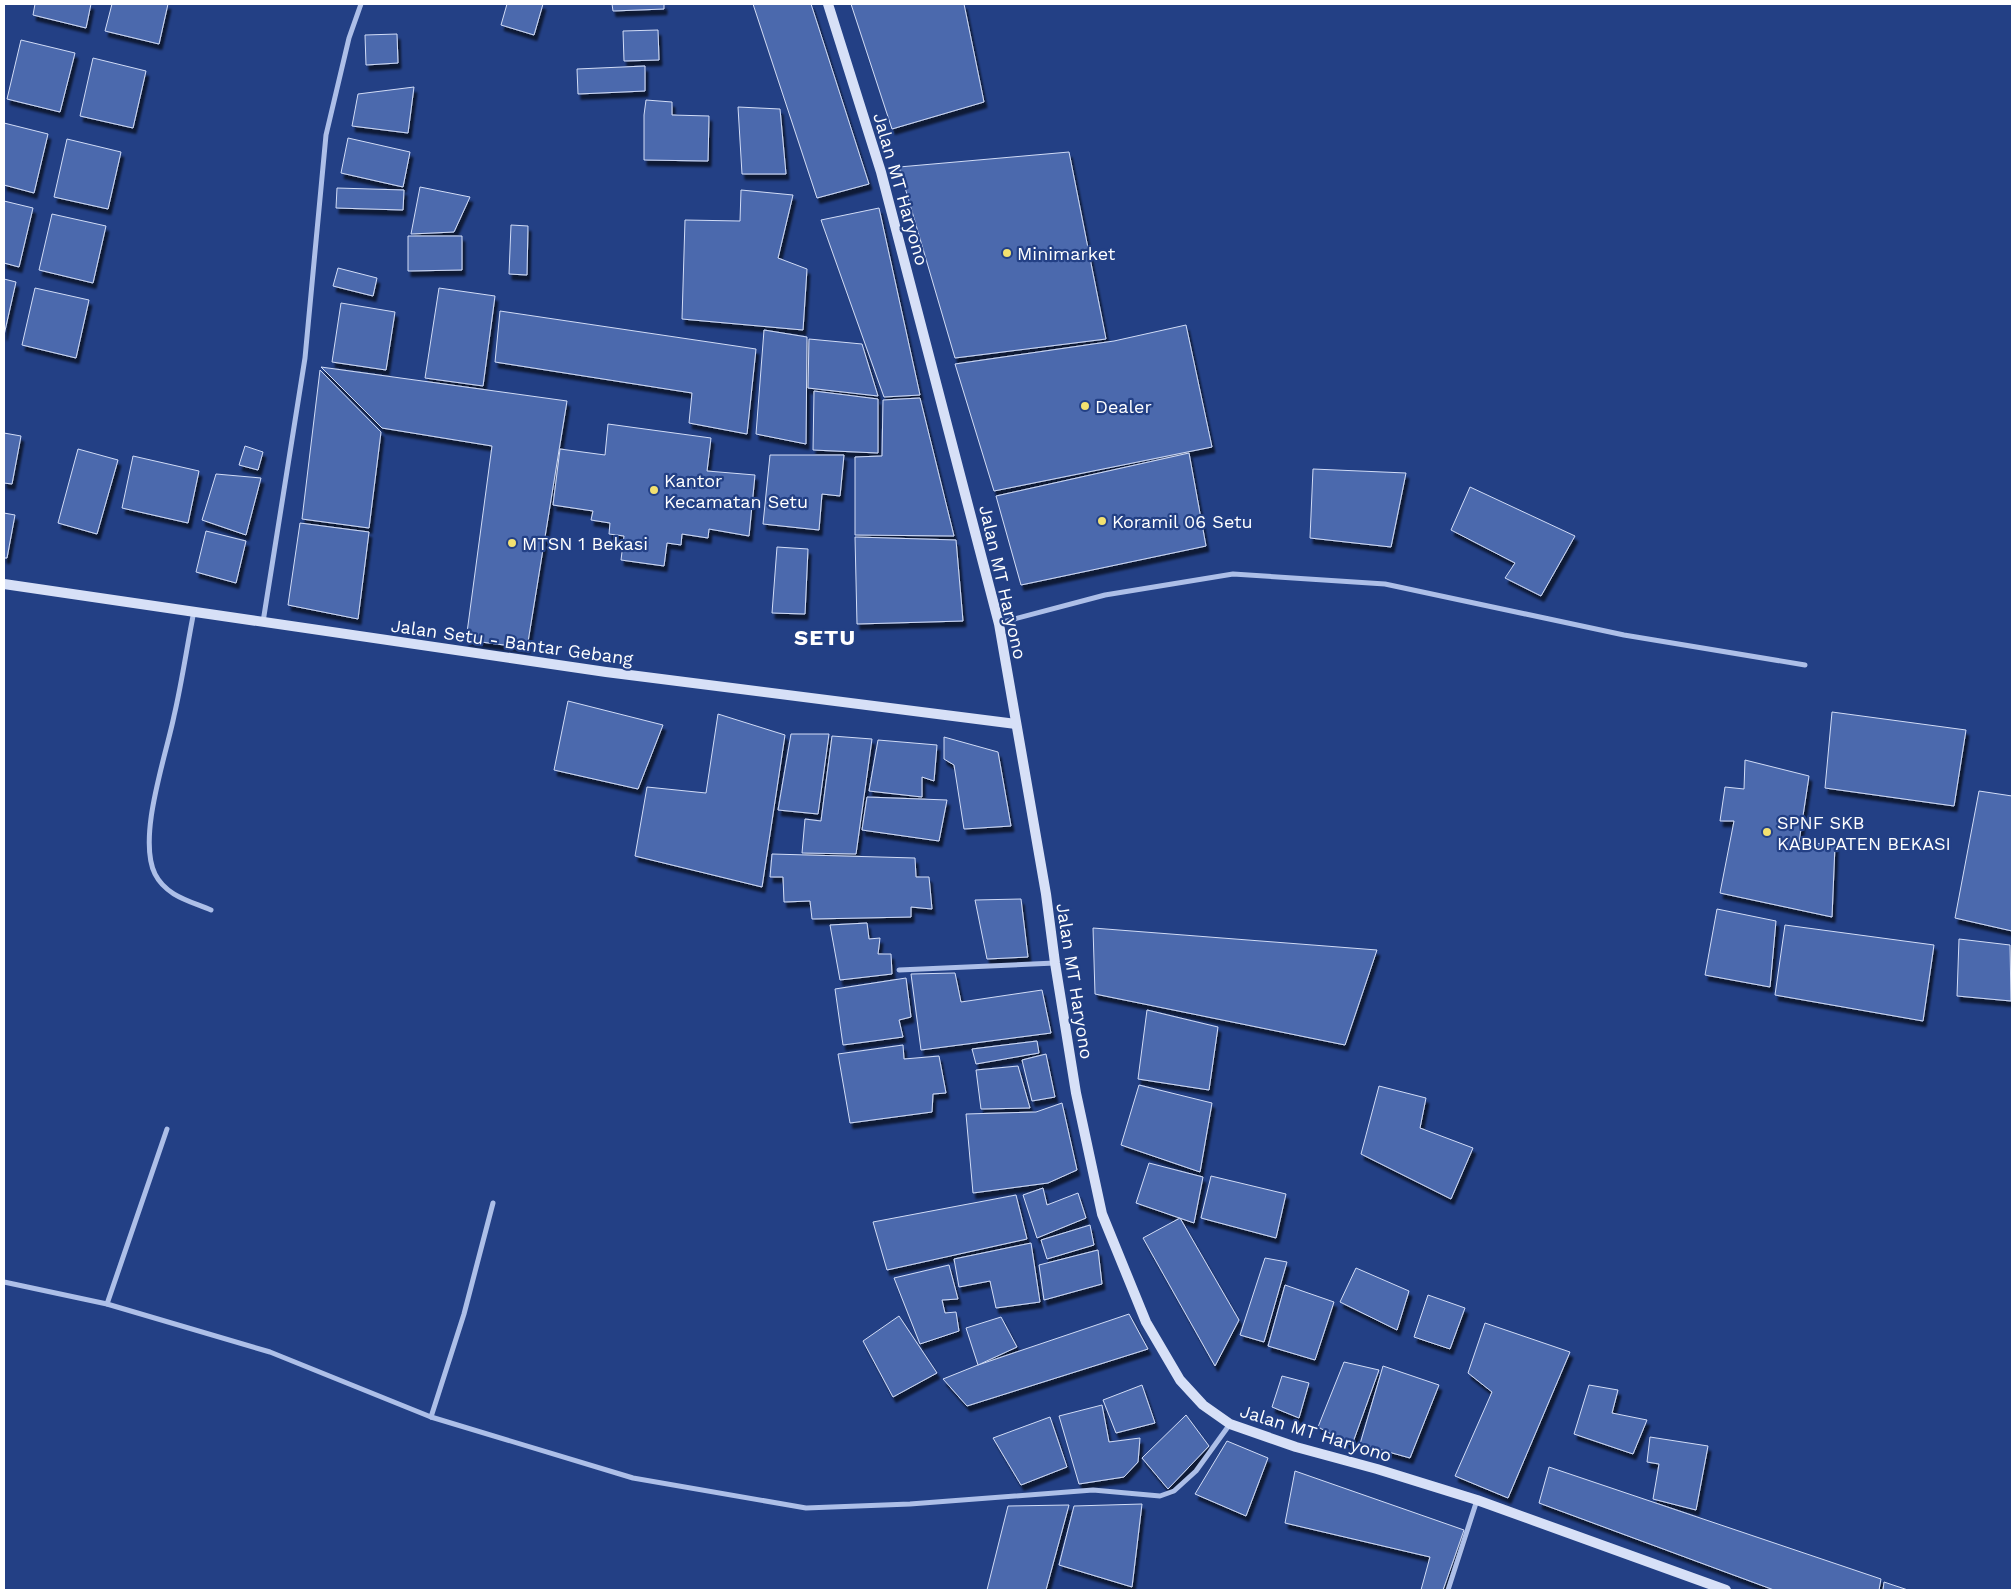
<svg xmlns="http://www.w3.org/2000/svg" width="2016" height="1594" viewBox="0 0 2016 1594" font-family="'Work Sans',sans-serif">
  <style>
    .building { fill: #4c69ad; stroke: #d1dcf6; filter: url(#shadow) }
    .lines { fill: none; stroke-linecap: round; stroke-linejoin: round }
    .street { stroke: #adbfe8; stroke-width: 5 }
    .secondary { stroke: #d7e0f7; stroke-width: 10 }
    .poi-dot { fill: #f3e170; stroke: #234085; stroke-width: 2 }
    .labels { text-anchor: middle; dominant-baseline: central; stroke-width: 4.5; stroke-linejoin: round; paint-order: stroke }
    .street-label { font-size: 18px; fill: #fff; stroke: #234085 }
    .poi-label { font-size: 18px; fill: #fff; stroke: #234085; text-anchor: start }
    .district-label { font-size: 22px; font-weight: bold; letter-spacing: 1px; fill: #fff; stroke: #234085 }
  </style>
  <defs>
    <filter id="shadow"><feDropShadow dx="3" dy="5.5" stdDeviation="1" flood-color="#0009"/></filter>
  </defs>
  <rect width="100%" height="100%" fill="#234085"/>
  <g class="building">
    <polygon points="35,4 91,4 86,28 33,15"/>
    <polygon points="112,4 168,4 159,44 105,31"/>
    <polygon points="507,4 543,4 534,35 501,25"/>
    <polygon points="612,4 664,4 664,9 613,11"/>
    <polygon points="753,4 811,4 869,184 817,198"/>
    <polygon points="851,4 964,4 984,102 892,129"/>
    <polygon points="658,30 659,60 624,61 623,31"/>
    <polygon points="397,34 398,63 366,65 365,35"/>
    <polygon points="21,40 75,53 60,112 7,99"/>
    <polygon points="93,58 146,71 133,128 80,116"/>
    <polygon points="645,66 645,91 578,94 577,69"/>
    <polygon points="414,87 408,133 352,126 358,94"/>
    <polygon points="646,100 672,102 672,115 709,116 708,161 644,160 644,115"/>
    <polygon points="738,107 780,109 786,174 742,174"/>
    <polygon points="4,123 48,134 34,193 4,185"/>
    <polygon points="348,138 410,152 403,187 341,173"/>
    <polygon points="67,139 121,152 108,209 54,197"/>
    <polygon points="1069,152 1106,339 955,358 899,167"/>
    <polygon points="420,187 470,197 454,232 411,234"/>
    <polygon points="337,188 404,190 403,210 336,208"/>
    <polygon points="741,190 793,195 778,258 807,269 803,330 682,319 685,220 740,221"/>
    <polygon points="4,201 33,208 19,267 4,263"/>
    <polygon points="879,208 920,395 884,397 821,220"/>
    <polygon points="52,214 106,226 93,283 39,270"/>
    <polygon points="511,225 528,226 527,275 509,274"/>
    <polygon points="408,236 462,236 462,270 408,271"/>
    <polygon points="338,268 377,278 373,296 333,286"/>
    <polygon points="4,279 16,282 4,335"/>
    <polygon points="35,288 89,300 76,358 22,345"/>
    <polygon points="439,288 495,296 483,386 425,378"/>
    <polygon points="341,303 395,312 386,370 332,362"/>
    <polygon points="500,311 756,349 747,434 689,423 692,393 495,362"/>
    <polygon points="1186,325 1212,447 994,491 955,364 1114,341"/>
    <polygon points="764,330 807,337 806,444 756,434"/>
    <polygon points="809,339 862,344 878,396 808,388"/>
    <polygon points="321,367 567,401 527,648 466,640 492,446 382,428"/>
    <polygon points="320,370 381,432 369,528 302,519"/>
    <polygon points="814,391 878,399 878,453 813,450"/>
    <polygon points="920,398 954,536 855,535 855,457 882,456 883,400"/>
    <polygon points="608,424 711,438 707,471 755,475 749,536 709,529 708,538 682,534 681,545 667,543 664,566 621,560 624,536 609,534 610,523 591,520 593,511 553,505 560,449 605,455"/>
    <polygon points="4,433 21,436 12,484 4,483"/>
    <polygon points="245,446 263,452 258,470 239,465"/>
    <polygon points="78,449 118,460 97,534 58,523"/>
    <polygon points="1189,453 1206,546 1021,585 996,496"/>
    <polygon points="770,455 844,455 840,496 822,494 819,530 763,524"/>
    <polygon points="133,456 199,471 188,523 122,508"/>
    <polygon points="1313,469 1406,473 1391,547 1310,538"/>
    <polygon points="216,474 261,478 246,535 202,520"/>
    <polygon points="1470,487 1575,536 1541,596 1505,578 1515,563 1451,530"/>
    <polygon points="4,513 15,515 7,558 4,558"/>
    <polygon points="300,523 369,532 358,619 288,605"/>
    <polygon points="206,531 246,541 236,583 196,572"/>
    <polygon points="855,537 956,540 963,621 857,624"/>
    <polygon points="777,547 808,549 805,614 772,613"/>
    <polygon points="568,701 663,725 638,789 554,770"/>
    <polygon points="1832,712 1966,730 1954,806 1825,788"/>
    <polygon points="718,714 785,735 762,887 635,856 647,787 706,793"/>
    <polygon points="791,734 829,734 818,814 778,810"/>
    <polygon points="832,736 872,739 856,854 802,853 805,819 821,821"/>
    <polygon points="944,737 998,752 1011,826 964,829 954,765 944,759"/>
    <polygon points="878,740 937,745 934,781 922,777 922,797 869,791"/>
    <polygon points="1745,760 1809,776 1799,842 1835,845 1832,917 1720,893 1734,821 1720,821 1725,787 1744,789"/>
    <polygon points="1979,791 2012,796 2012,931 1955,918"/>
    <polygon points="867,797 947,800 939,841 862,830"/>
    <polygon points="772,854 915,858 916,877 929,877 932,909 911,907 911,917 812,919 810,901 784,902 783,877 770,877"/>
    <polygon points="1021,899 1028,957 987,959 975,900"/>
    <polygon points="1717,909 1776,921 1770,987 1705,975"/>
    <polygon points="867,923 869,939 880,938 878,954 891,954 892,974 840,980 830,925"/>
    <polygon points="1785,925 1934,945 1923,1021 1775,995"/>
    <polygon points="1093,928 1377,950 1345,1045 1095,994"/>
    <polygon points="1959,939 2010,945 2011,1001 1957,996"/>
    <polygon points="955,973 961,1002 1042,990 1051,1033 921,1050 911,974"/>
    <polygon points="906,978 911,1017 899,1020 903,1037 843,1045 835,989"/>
    <polygon points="1147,1010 1218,1027 1209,1090 1138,1079"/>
    <polygon points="1037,1041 1039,1053 976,1064 972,1049"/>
    <polygon points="903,1045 904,1059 939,1056 946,1093 933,1094 932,1112 850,1123 838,1054"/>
    <polygon points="1046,1054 1055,1097 1032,1101 1022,1060"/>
    <polygon points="1018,1066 1030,1108 981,1109 976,1070"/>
    <polygon points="1139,1085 1212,1103 1200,1172 1121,1145"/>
    <polygon points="1379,1086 1426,1098 1420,1128 1473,1148 1451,1199 1361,1154"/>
    <polygon points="1062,1103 1077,1170 1048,1183 973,1193 966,1114 1036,1112"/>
    <polygon points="1149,1163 1203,1177 1194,1223 1136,1203"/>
    <polygon points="1211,1176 1286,1194 1276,1238 1201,1218"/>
    <polygon points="1043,1188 1047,1205 1078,1193 1086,1218 1037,1238 1023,1195"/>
    <polygon points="1016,1195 1027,1239 887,1270 873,1222"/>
    <polygon points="1180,1218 1239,1320 1215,1366 1143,1238"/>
    <polygon points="1090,1225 1094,1245 1047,1259 1041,1240"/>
    <polygon points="1031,1243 1040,1302 996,1308 990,1281 959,1287 954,1259"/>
    <polygon points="1098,1250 1102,1284 1044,1300 1039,1265"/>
    <polygon points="1265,1258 1287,1262 1264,1342 1240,1335"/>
    <polygon points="949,1265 958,1299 942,1300 945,1313 956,1312 959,1331 920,1344 894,1278"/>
    <polygon points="1356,1268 1409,1291 1397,1330 1340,1302"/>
    <polygon points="1285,1285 1334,1302 1315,1360 1268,1346"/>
    <polygon points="1428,1295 1465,1308 1450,1349 1414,1337"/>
    <polygon points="1129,1314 1148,1349 967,1406 943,1379 978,1365"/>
    <polygon points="899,1316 937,1373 893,1397 863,1341"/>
    <polygon points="1001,1317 1017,1347 978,1365 966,1328"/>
    <polygon points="1485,1323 1570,1352 1508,1498 1455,1476 1492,1392 1468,1373"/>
    <polygon points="1344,1362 1379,1370 1352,1445 1318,1427"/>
    <polygon points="1383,1366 1439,1385 1410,1458 1360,1444"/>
    <polygon points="1282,1376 1309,1383 1299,1418 1272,1407"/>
    <polygon points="1142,1385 1155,1423 1116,1433 1103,1400"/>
    <polygon points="1589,1385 1618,1390 1612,1413 1647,1420 1633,1454 1574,1434"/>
    <polygon points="1102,1405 1109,1442 1140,1438 1138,1462 1124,1477 1079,1484 1059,1416"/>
    <polygon points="1186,1415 1209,1446 1168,1489 1142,1458"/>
    <polygon points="1050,1417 1067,1467 1021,1485 993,1438"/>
    <polygon points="1650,1437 1708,1446 1696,1510 1653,1499 1659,1464 1647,1462"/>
    <polygon points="1227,1441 1268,1458 1246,1516 1195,1494"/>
    <polygon points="1549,1467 1881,1579 1879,1590 1774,1590 1539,1503"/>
    <polygon points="1295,1471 1464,1530 1443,1590 1421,1590 1430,1557 1285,1523"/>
    <polygon points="1142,1504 1132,1587 1059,1565 1074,1506"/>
    <polygon points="1069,1505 1046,1590 987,1590 1008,1506"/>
    <polygon points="1884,1582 1908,1590 1883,1590"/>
  </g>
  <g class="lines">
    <g class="street">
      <path d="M194,611C187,646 182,682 174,716C166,756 137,837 155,874C166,896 190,901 211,910"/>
      <polyline points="263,622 305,358 326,135 349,38 361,4"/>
      <polyline points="999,623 1105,595 1233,574 1385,584 1624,635 1805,665"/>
      <polyline points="899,970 1055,963"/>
      <polyline points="4,1282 107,1304 270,1352 431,1417 633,1478 806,1508 910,1504 1093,1490 1160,1496 1174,1491 1196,1471 1230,1424"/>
      <polyline points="107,1304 167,1129"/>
      <polyline points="431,1417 464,1314 493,1203"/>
      <polyline points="1448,1590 1477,1500"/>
    </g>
    <g class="secondary">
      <polyline points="828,4 881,172 999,624 1046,894 1055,963 1076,1093 1102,1214 1146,1322 1180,1380 1203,1405 1230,1424 1296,1447 1377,1469 1477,1500 1726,1590"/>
      <polyline points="4,584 606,672 1016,724"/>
    </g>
  </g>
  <g class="poi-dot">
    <circle cx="1007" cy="253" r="5"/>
    <circle cx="1085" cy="406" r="5"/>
    <circle cx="654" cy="490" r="5"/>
    <circle cx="1102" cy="521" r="5"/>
    <circle cx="512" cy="543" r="5"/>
    <circle cx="1767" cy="832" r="5"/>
  </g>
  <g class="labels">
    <g class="street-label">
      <text transform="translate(901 189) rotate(74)">Jalan MT Haryono</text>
      <text transform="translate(1003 582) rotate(77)">Jalan MT Haryono</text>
      <text transform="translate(512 642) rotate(8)">Jalan Setu - Bantar Gebang</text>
      <text transform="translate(1075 981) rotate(81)">Jalan MT Haryono</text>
      <text transform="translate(1316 1433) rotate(17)">Jalan MT Haryono</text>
    </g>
    <g class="poi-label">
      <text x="1017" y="253">Minimarket</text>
      <text x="1095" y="406">Dealer</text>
      <text x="664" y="480">Kantor<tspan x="664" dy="21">Kecamatan Setu</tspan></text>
      <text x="1112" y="521">Koramil 06 Setu</text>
      <text x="522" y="543">MTSN 1 Bekasi</text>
      <text x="1777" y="822">SPNF SKB<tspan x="1777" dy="21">KABUPATEN BEKASI</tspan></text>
    </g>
    <g class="district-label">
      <text x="825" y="637">SETU</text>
    </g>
  </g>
  <rect width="2016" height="1594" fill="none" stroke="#ffffff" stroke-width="10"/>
</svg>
